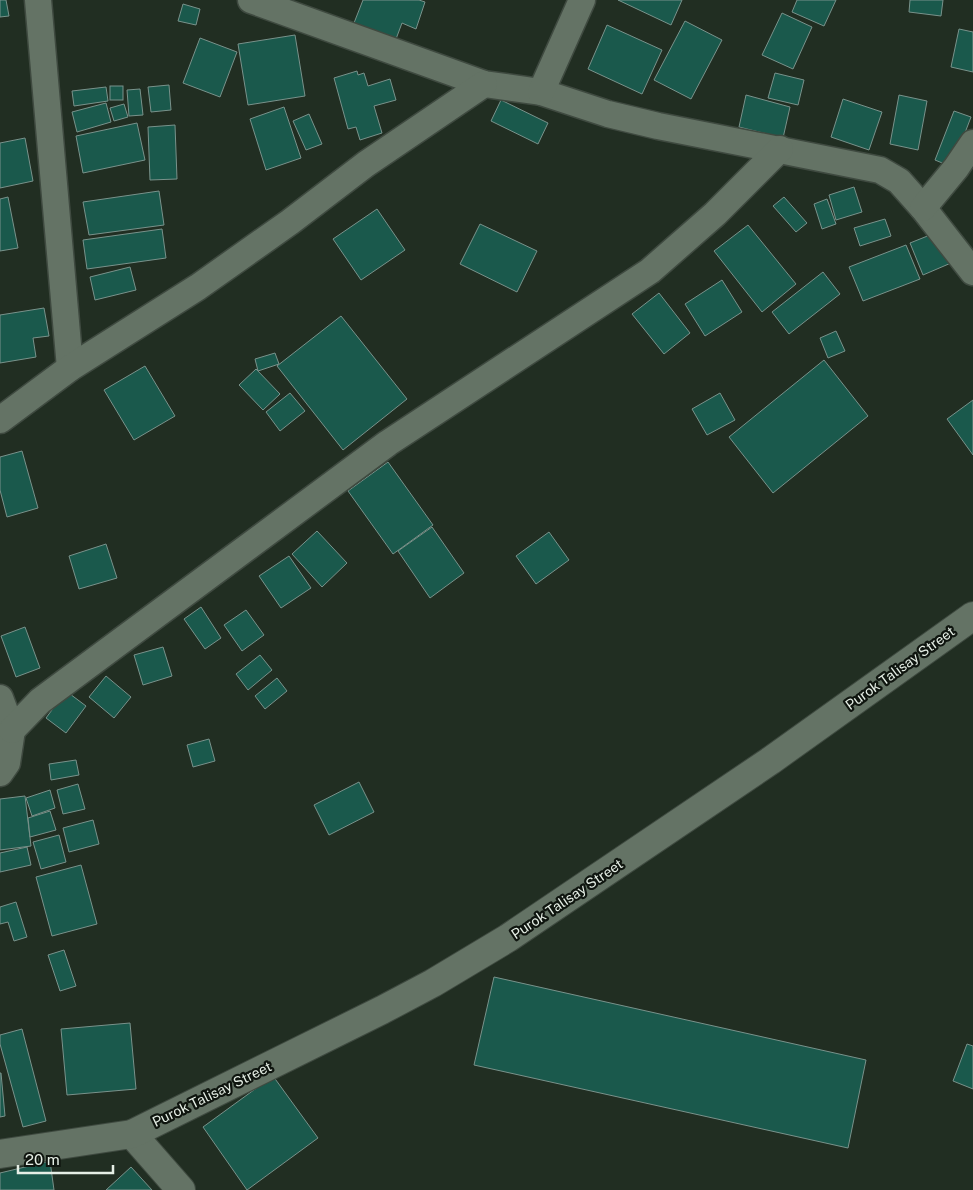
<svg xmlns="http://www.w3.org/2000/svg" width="973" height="1190" viewBox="0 0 973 1190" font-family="'Public Sans',sans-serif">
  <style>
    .building { fill: #1a594c; stroke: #79928b }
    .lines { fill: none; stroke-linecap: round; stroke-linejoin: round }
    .minor-casing { stroke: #3f4a40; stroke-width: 29 }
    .tertiary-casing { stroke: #3f4a40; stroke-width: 30 }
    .minor { stroke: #647365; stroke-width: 26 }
    .tertiary { stroke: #647365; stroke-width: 28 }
    .labels { text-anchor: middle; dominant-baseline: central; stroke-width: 4.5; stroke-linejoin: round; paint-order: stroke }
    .street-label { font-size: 14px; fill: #e6efe6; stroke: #0f150f }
  </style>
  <rect width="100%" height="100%" fill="#212e22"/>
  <g class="building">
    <polygon points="0,0 6,0 9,16 0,17"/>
    <polygon points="363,0 419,0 425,2 416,29 402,23 396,39 354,23"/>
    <polygon points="618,0 682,0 671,25"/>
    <polygon points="797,0 836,0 824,26 792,12"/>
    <polygon points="910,0 943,0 941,16 909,12"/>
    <polygon points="183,4 200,9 196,25 178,21"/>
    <polygon points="782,13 812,27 793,69 762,55"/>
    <polygon points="685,21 722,40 691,99 654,80"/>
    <polygon points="607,25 662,50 642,94 588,69"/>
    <polygon points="959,29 973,32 973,72 951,67"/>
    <polygon points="295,35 305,96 248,105 238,44"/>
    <polygon points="200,38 237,52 220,97 183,83"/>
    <polygon points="357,71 358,75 364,73 368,86 390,79 396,100 374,106 382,133 360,140 356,127 348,129 334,78"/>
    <polygon points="775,73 804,80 798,105 768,98"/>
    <polygon points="169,85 171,110 151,112 148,87"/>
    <rect x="110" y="86" width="13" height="14"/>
    <polygon points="106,87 108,101 74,106 72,91"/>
    <polygon points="140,89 143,115 129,116 127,90"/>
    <polygon points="746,95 790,107 783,138 739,127"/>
    <polygon points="899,95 927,101 918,150 890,144"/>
    <polygon points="843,99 882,112 869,150 831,137"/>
    <polygon points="501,100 548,123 538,144 491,121"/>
    <polygon points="106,103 111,122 77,132 72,112"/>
    <polygon points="124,104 128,117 114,121 110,108"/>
    <polygon points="284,107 301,158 266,170 250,119"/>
    <polygon points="954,111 971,117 952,167 935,160"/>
    <polygon points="309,114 322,144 306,150 293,121"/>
    <polygon points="137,123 145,160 83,173 76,136"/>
    <polygon points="175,125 177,179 150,180 148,127"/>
    <polygon points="25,138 33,181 0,188 0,143"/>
    <polygon points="854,187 862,212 836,220 829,195"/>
    <polygon points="159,191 164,225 89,235 83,202"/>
    <polygon points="8,197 18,248 0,251 0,199"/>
    <polygon points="784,197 807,223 796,232 773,206"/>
    <polygon points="827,199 836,224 822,229 814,204"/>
    <polygon points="377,209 405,250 361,280 333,239"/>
    <polygon points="885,219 891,236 860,246 854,228"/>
    <polygon points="480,224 537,251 517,292 460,264"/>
    <polygon points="748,225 796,284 762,312 714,251"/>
    <polygon points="162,229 166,258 87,269 83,240"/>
    <polygon points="930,235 951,263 923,275 910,243"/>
    <polygon points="906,245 920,279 863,301 849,267"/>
    <polygon points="130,267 136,290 95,300 90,277"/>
    <polygon points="823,272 840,294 789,334 772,312"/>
    <polygon points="722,280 742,312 705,336 685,304"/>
    <polygon points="659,293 690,333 664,354 632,314"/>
    <polygon points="44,308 49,336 33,338 36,357 0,363 0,315"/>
    <polygon points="341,316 407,399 343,450 277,366"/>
    <polygon points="836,331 845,351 828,358 820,338"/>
    <polygon points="275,353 279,364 258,371 255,359"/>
    <polygon points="824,360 868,416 773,493 729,437"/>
    <polygon points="145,366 175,416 134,440 104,390"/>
    <polygon points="256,369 280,394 263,410 239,385"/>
    <polygon points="290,393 305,411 280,431 266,412"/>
    <polygon points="720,393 735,420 707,435 692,409"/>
    <polygon points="973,400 973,455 947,419"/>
    <polygon points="22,451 38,508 7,517 0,490 0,457"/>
    <polygon points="388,462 433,525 393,554 348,491"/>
    <polygon points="432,527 464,573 430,598 398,551"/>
    <polygon points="317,531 347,563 322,587 292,554"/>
    <polygon points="549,532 569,560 536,584 516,556"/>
    <polygon points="106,544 117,578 79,589 69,556"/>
    <polygon points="289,556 311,588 281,608 259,576"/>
    <polygon points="201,607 221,638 205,649 184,619"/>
    <polygon points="246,610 264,635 242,651 224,625"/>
    <polygon points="25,627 40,668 16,677 1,636"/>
    <polygon points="163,647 172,676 143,685 134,655"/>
    <polygon points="260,655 272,670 248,690 236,674"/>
    <polygon points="106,676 131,697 114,718 89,697"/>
    <polygon points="277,678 287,691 265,709 255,696"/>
    <polygon points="66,691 86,706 66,733 46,718"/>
    <polygon points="209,739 215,761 193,767 187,745"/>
    <polygon points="76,760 79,775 51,780 49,764"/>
    <polygon points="359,782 374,812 329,835 314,805"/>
    <polygon points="78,784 85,809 63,814 57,790"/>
    <polygon points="50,790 55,808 32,816 26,798"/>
    <polygon points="25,796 31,846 0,850 0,799"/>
    <polygon points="50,811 56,830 30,837 28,818"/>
    <polygon points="93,820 99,844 69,852 63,828"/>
    <polygon points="59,835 66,862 41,869 33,842"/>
    <polygon points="27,847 31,865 0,872 0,853"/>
    <polygon points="81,865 97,924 52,936 36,877"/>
    <polygon points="16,902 27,937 14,941 8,922 0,924 0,907"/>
    <polygon points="64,950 76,986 60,991 48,955"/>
    <polygon points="494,977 866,1060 848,1148 474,1065"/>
    <polygon points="130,1023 136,1089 67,1095 61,1029"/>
    <polygon points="22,1029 46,1121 23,1127 0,1044 0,1035"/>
    <polygon points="967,1044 973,1046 973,1089 953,1081"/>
    <polygon points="1,1073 5,1116 0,1117 0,1073"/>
    <polygon points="273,1076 318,1138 247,1190 203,1127"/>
    <polygon points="50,1161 54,1190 0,1190 0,1173"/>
    <polygon points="131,1167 152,1190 106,1190"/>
  </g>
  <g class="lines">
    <defs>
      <g id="minor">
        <polyline points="38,0 70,368"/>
        <polyline points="251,0 484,84 541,92 608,114 658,126 880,170 899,181 923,208 973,272"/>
        <polyline points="541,92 582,0"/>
        <polyline points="923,208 956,168 973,143"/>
        <polyline points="0,420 70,368 198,287 290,222 366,164 484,84"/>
        <polyline points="0,698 12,730 7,763 0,773"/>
        <polyline points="12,730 40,701 388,443 650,271 715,214 780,149"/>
      </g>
      <g id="tertiary">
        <polyline points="132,1134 181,1190"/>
        <polyline points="0,1154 132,1134 382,1010 433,983 508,938 770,761 973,616"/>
      </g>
    </defs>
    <use href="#minor" class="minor-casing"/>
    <use href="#tertiary" class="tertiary-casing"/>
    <use href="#minor" class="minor"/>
    <use href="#tertiary" class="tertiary"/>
  </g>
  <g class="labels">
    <g class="street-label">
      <text transform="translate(900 668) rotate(-36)">Purok Talisay Street</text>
      <text transform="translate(567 899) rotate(-34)">Purok Talisay Street</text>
      <text transform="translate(212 1094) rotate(-26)">Purok Talisay Street</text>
    </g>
  </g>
  <path d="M18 1165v8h95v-8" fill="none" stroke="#e6efe6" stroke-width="2.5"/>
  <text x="25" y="1165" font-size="15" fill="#e6efe6" stroke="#0f150f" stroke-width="4" paint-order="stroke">20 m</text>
</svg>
